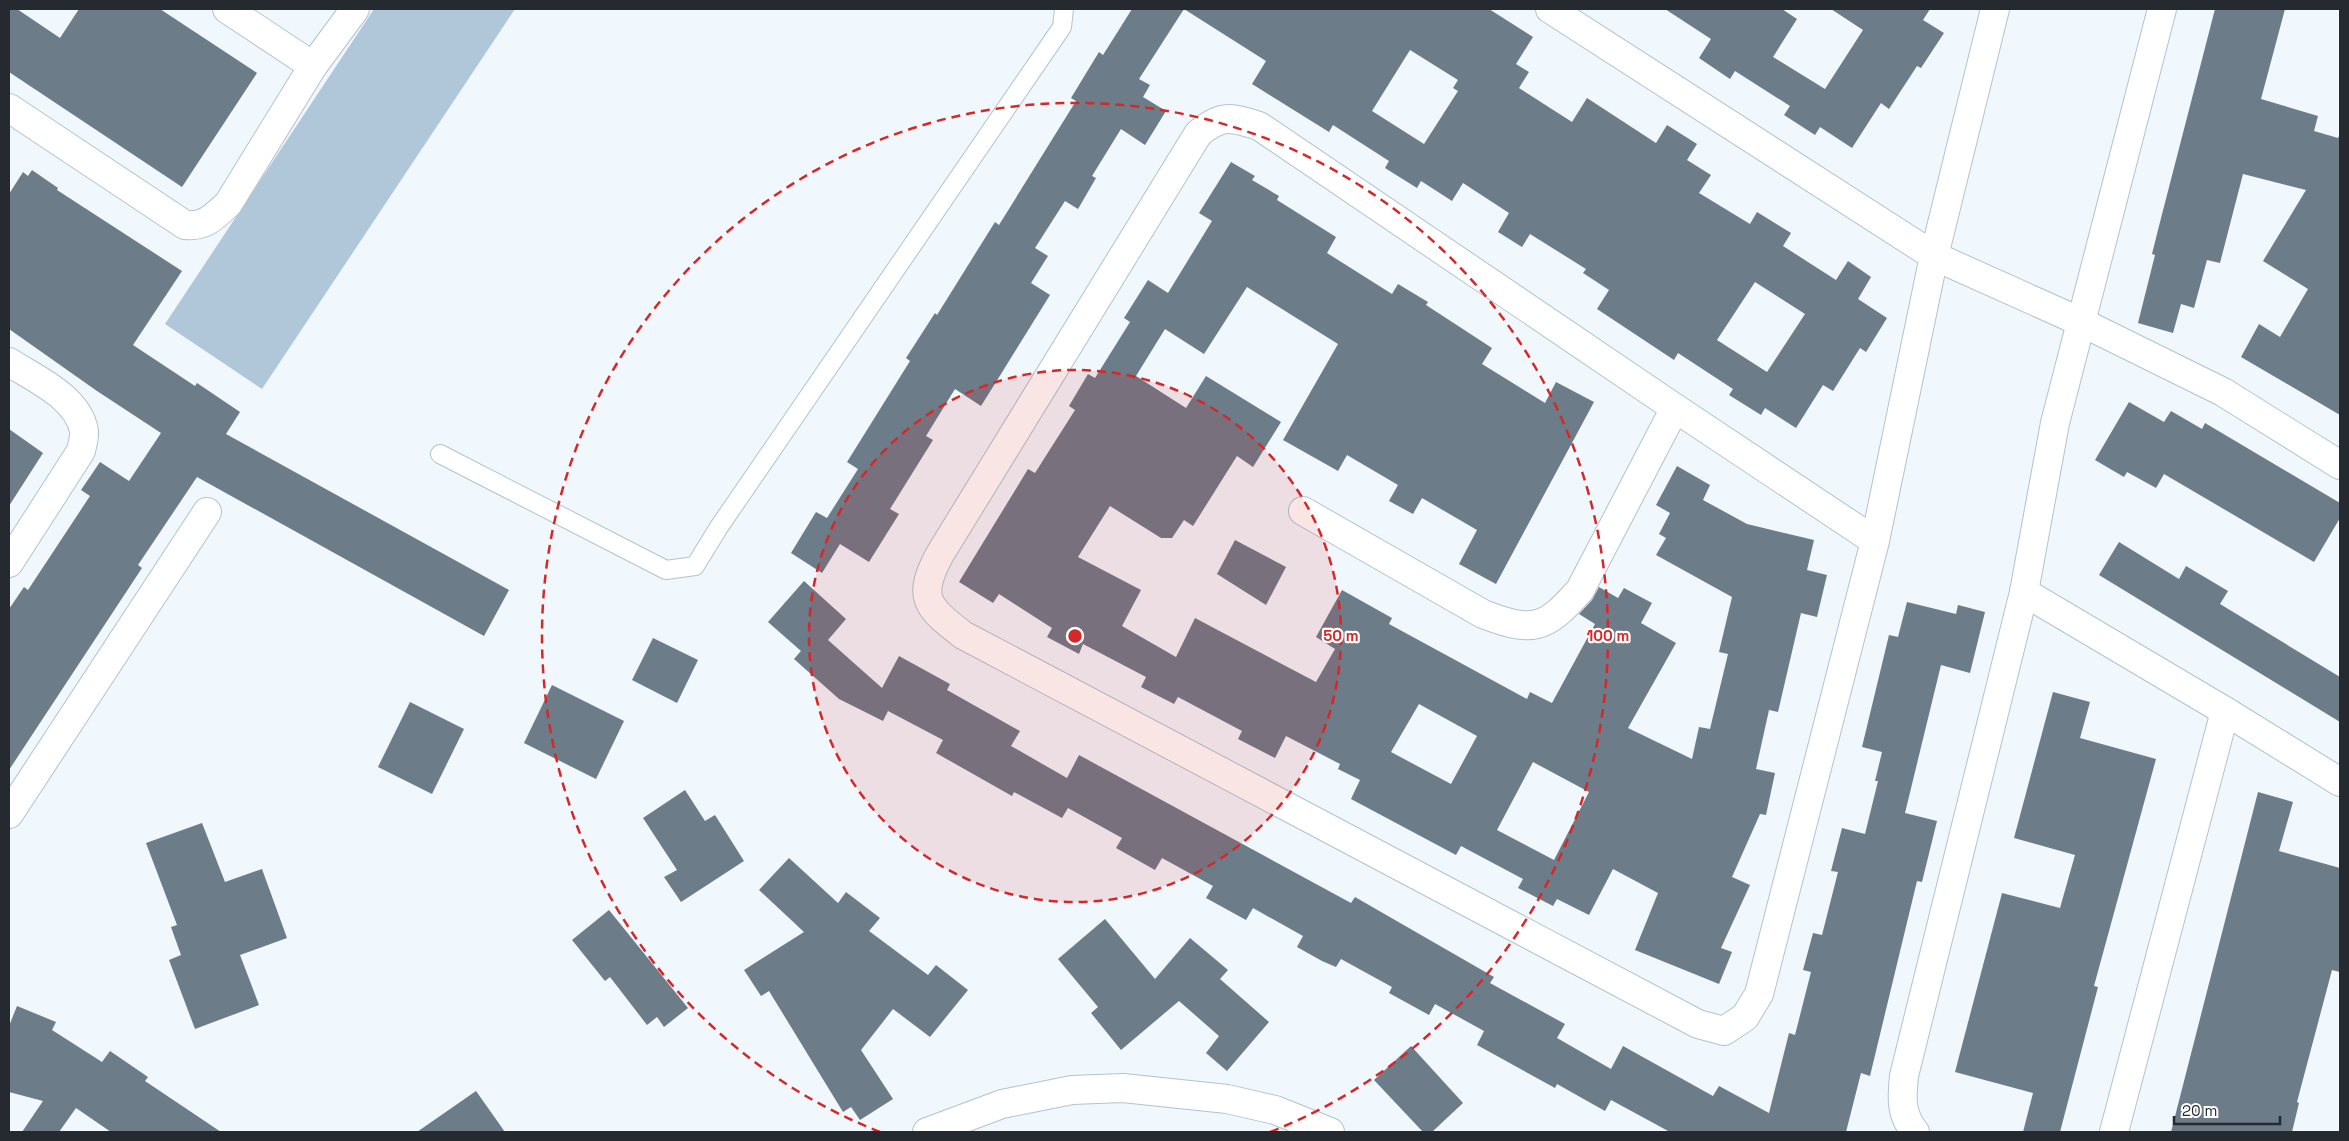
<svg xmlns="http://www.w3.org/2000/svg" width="2349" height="1141" viewBox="0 0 2349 1141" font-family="'Space Grotesk',sans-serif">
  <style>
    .green { fill: #afc7d9 }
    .building { fill: #6c7c89; fill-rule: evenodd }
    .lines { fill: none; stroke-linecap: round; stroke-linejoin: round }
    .service-casing { stroke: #b1c3d1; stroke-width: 20 }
    .minor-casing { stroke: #b1c3d1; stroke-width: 30 }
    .service { stroke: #fff; stroke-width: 18 }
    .minor { stroke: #fff; stroke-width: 28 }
    .ring { fill: none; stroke: #d62828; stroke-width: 2.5; stroke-dasharray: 9 6 }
    .centre { fill: #d62828; stroke: #fff; stroke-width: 2.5 }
    .ring-label { font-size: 15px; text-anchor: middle; font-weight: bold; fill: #d62828; stroke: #fff; stroke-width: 4.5; stroke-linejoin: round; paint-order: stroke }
  </style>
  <rect width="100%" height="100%" fill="#f0f7fd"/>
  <polygon class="green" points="374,9 515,9 262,389 165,324"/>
  <g class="building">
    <polygon points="9,9 17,9 60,38 79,9 160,9 257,73 182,187 9,72"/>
    <path d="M1132,9H1489L1533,37L1516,64L1529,72L1519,88L1572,122L1587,98L1656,143L1667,125L1697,144L1687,160L1711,175L1699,193L1750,224L1757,212L1791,233L1783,246L1836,280L1848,261L1871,277L1858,299L1887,318L1866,352L1860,348L1833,391L1823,385L1796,428L1765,408L1761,415L1729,395L1733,389L1678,353L1674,360L1597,309L1609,290L1583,273L1586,269L1530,234L1522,247L1498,232L1509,213L1463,183L1452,201L1421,181L1417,188L1385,168L1389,161L1333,125L1329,132L1252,84L1266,61L1184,9L1139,79L1150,85L1143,97L1166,111L1145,145L1121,129L1092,176L1096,178L1078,209L1065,201L1035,248L1048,256L1031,283L1050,295L1001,374L981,406L955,389L926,436L933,440L890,509L899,514L869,562L840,544L822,573L791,553L816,512L827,518L858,469L847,462L910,361L906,358L935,313L937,315L995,222L999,225L1076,101L1071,98L1099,52L1103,55ZM1410,50L1458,80L1453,88L1458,91L1424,144L1372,111ZM1755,282L1805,314L1767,372L1717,340Z"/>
    <polygon points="1665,9 1782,9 1797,19 1773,57 1825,89 1863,30 1831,9 1930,9 1923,20 1944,33 1921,68 1917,66 1889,109 1881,103 1852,148 1820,127 1815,135 1784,115 1790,106 1735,71 1730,79 1699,58 1711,39"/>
    <polygon points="2215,9 2285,9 2261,99 2318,116 2314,131 2338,138 2340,134 2340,415 2241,357 2259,324 2280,337 2308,289 2263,261 2306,190 2243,174 2220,263 2207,260 2194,308 2181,304 2173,333 2138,323 2155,255 2152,254 2159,226"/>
    <path d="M1231,162L1255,176L1252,180L1279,196L1277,200L1336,237L1327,253L1392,294L1398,284L1428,302L1426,305L1492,348L1482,364L1545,403L1556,382L1594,402L1496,584L1459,564L1477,530L1422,498L1413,514L1389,501L1398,485L1347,455L1338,471L1283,440L1338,344L1247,287L1204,354L1165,329L1136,376L1186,408L1206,376L1281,422L1253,467L1237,456L1193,526L1184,520L1172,538H1161L1110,506L1078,557L1141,590L1122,626L1176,657L1195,618L1316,682L1335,649L1316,637L1342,590L1392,618L1389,624L1527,699L1530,692L1552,703L1595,624L1579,614L1592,600L1599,587L1618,598L1624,588L1652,603L1641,623L1676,643L1628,728L1692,759L1699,727L1710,729L1728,654L1719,652L1732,597L1656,555L1666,538L1659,534L1670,513L1656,505L1677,466L1710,485L1703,500L1747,524L1814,540L1807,570L1827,575L1817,617L1801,613L1778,712L1769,710L1756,769L1775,773L1766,815L1760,814L1732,877L1750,885L1721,948L1732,952L1719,984L1635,950L1658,893L1613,869L1589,915L1557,899L1553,906L1518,888L1523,879L1461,846L1456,855L1351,799L1360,780L1338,769L1340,764L1286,736L1275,758L1238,739L1242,731L1178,697L1174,704L1141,687L1146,677L1083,644L1079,654L1047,637L1052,628L999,594L993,603L959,582L1028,469L1035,473L1075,410L1069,406L1088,374L1095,378L1130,322L1124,318L1148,280L1168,293L1212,221L1199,213ZM1419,704L1477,736L1451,784L1391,752ZM1533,762L1589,792L1554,860L1497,830Z"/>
    <polygon points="32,170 58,188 57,190 182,271 133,345 195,386 197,383 240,412 226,434 509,590 484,636 197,477 138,565 142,568 9,770 9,609 24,587 28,590 90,496 81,490 100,462 129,481 161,433 97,391 9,329 9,194 23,172 28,176"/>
    <polygon points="2129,402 2164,422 2171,411 2202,429 2205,423 2340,503 2340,518 2314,562 2164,474 2156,488 2127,472 2124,477 2095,460"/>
    <polygon points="9,429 43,453 9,506"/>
    <polygon points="1235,540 1286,567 1266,605 1217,574"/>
    <polygon points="2119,542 2179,579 2186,566 2228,591 2220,604 2340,677 2340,722 2099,575"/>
    <polygon points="804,581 846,619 828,640 882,688 899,656 950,684 947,690 1020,731 1011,746 1067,778 1079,755 1351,903 1355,897 1494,977 1490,983 1565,1024 1557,1038 1611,1069 1623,1046 1713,1096 1719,1086 1769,1113 1789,1033 1795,1035 1811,972 1803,970 1813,933 1822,935 1838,872 1831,871 1842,828 1865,834 1878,781 1875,781 1882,752 1862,747 1889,635 1898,637 1907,602 1956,614 1958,605 1985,612 1970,673 1941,665 1905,813 1937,821 1922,882 1917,881 1870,1076 1861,1073 1846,1132 1670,1132 1611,1100 1605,1111 1557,1084 1555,1088 1477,1045 1484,1031 1435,1004 1429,1015 1389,993 1392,987 1341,959 1336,967 1322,961 1297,947 1303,936 1253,908 1246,920 1206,898 1213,886 1162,858 1155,870 1116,848 1122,838 1068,808 1062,818 1014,792 1012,796 936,753 943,740 888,711 883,721 839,699 794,659 801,651 768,622"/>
    <polygon points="653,638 698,660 677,703 632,680"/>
    <polygon points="552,685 624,721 596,779 524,743"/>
    <polygon points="2053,692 2090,702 2080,738 2156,759 2094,986 2098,987 2060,1132 2023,1132 2033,1093 1955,1072 2002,893 2060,908 2075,855 2014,838"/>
    <polygon points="410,702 464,729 432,794 378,767"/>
    <polygon points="685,790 705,821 715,815 744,861 681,902 664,877 677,870 643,818"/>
    <polygon points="2258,792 2293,802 2279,851 2340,868 2340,972 2332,970 2297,1102 2299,1103 2292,1132 2171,1132"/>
    <polygon points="202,823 225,882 262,869 287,938 240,955 259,1005 195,1029 169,960 181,955 171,927 177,925 146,843"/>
    <polygon points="789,858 838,903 846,892 880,918 869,931 928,975 936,965 968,990 930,1037 893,1009 861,1050 893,1099 860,1120 851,1107 843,1112 769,991 761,996 744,970 804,932 759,890"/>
    <polygon points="609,910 688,1008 664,1027 657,1017 647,1025 610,977 605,981 572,940"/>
    <polygon points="1105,919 1155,979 1190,938 1228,970 1220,979 1269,1022 1227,1071 1206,1053 1219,1036 1179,1001 1121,1050 1091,1013 1098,1007 1058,959"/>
    <polygon points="17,1006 56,1022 52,1030 102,1062 110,1051 148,1077 145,1081 221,1132 111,1132 76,1108 59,1132 22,1132 43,1101 9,1092 9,1026"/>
    <polygon points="1411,1046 1463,1103 1432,1132 1423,1132 1374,1080"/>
    <polygon points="476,1091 505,1132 417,1132"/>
  </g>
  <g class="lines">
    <defs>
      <polyline id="service" points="440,454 666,570 695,566 719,527 1062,27 1064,9"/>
      <g id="minor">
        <polyline points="227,9 313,66"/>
        <polyline points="1550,9 1934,256 2081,322 2223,392 2340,465"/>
        <path d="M9,108L185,225C206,227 213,217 228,204L313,66L355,9"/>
        <path d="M9,362C35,379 78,397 84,431C85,437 82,445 81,451L9,563"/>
        <path d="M1303,511L1483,614C1532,633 1545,630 1580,590L1675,408"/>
        <path d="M1875,541L1675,408L1259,126C1231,117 1221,114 1198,134L940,554C916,598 927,607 963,635L1698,1024L1724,1031L1745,1017L1759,994L1875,541L1934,256L1995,9"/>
        <polyline points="2024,592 2225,711 2340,782"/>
        <polyline points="9,814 207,512"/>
        <polyline points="927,1132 1002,1104 1072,1090 1123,1088 1227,1099 1275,1110 1330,1132"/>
        <path d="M1915,1132C1900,1114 1902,1097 1904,1076L2024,592L2055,423L2162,9"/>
        <polyline points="2114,1132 2225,711"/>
      </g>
    </defs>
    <use href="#service" class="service-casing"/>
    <use href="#minor" class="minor-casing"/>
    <use href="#service" class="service"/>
    <use href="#minor" class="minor"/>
  </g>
  <circle cx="1075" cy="636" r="266" fill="#d62828" fill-opacity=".12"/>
  <g class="ring">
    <circle cx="1075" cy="636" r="266"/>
    <path d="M880 1132A533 533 0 1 1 1270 1132"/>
  </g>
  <circle cx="1075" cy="636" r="8" class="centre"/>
  <g class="ring-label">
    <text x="1341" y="641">50 m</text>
    <text x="1608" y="641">100 m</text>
  </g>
  <rect width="2349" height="1141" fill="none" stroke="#242a30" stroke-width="20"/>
  <path d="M2174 1116v8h106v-8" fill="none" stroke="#242a30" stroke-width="2.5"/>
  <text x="2182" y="1116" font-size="15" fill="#242a30" stroke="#ffffff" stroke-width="4" paint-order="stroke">20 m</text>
</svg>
